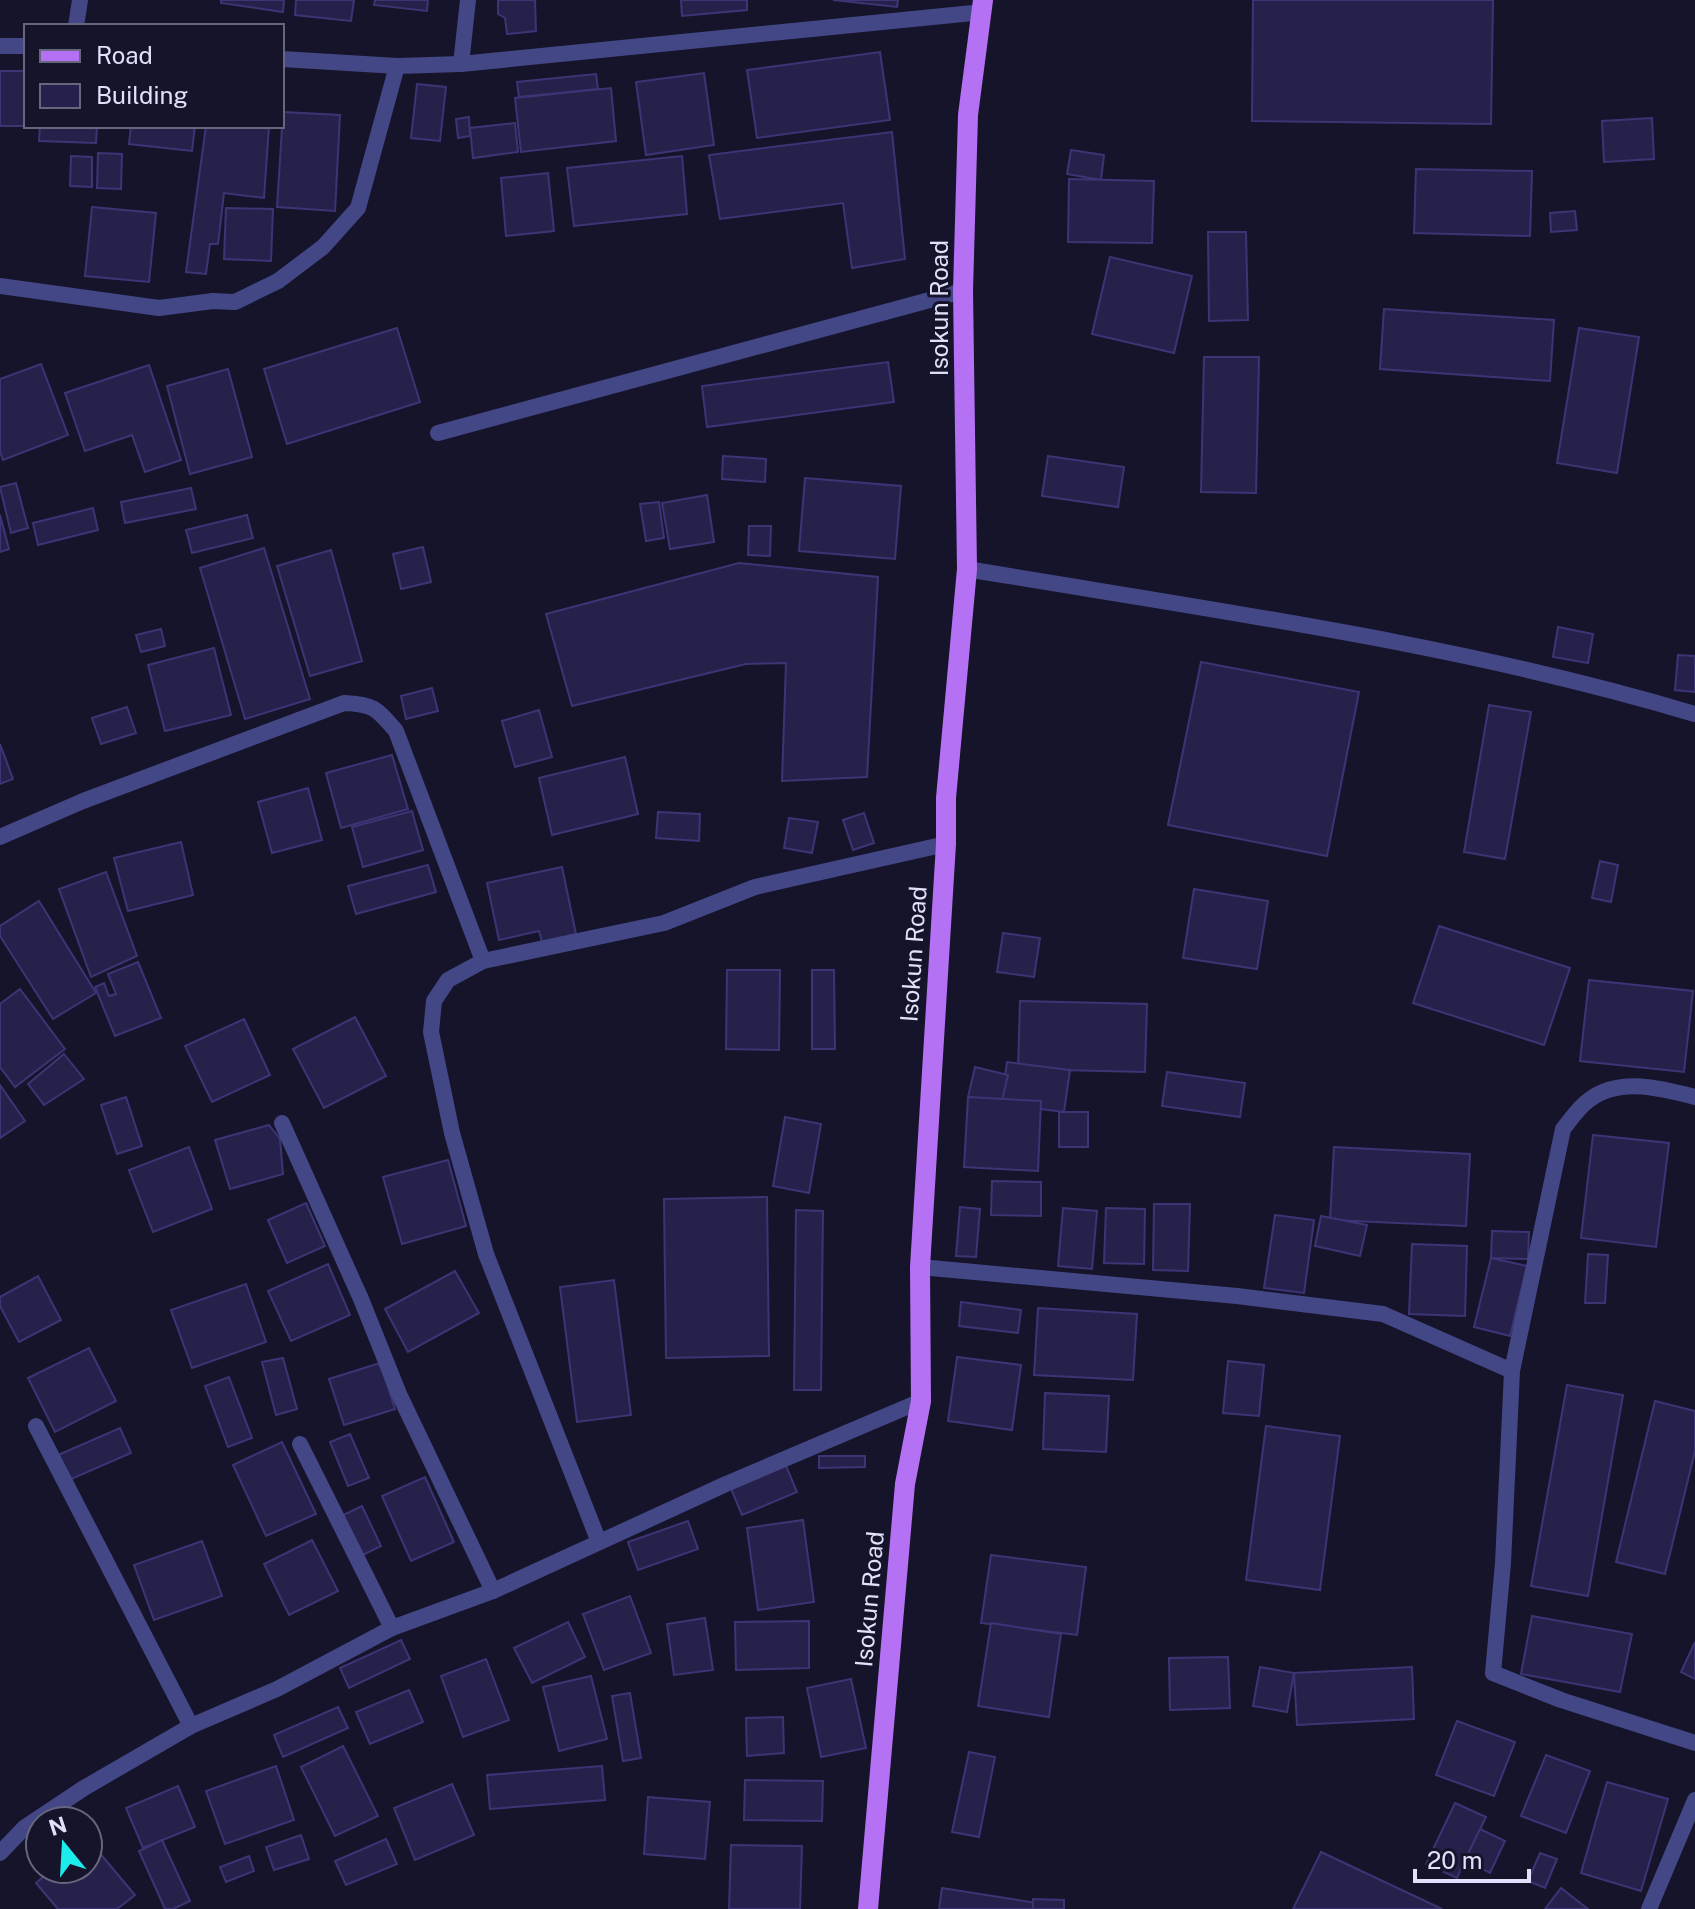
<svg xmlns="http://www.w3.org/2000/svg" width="1695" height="1909" viewBox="0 0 1695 1909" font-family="'Public Sans',sans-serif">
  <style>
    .building { fill: #26214b; stroke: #3c3575; stroke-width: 2 }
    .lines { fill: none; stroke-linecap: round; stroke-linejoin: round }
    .minor { stroke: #434786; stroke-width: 16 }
    .primary { stroke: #b571f3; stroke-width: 20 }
    .labels { text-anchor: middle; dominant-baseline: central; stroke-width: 6; stroke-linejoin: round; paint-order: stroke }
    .street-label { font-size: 24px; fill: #e1e1fc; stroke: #16142b }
  </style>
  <rect width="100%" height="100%" fill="#16142b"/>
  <g class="building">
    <polygon points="221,0 284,0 283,12 221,3"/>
    <polygon points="296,0 354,0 351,21 295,15"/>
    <polygon points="375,0 428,0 427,11 374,5"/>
    <polygon points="498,0 535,0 536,31 507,34 505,18 498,14"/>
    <polygon points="681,0 747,0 747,10 682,16"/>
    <polygon points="833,0 898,0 897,7"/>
    <polygon points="1253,0 1493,0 1491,124 1252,121"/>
    <polygon points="880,52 890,120 757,138 747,70"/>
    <polygon points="0,71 24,71 26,126 0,126"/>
    <polygon points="704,73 714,145 646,155 636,82"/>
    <polygon points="596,74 598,89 519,97 517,82"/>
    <polygon points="417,84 446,87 440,141 411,138"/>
    <polygon points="611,88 616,141 521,152 515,98"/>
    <polygon points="283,112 340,115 335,211 277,207"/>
    <polygon points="469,117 470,136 458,138 456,119"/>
    <polygon points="1652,118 1654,159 1604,162 1602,121"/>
    <polygon points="515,123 518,152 473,158 470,128"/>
    <polygon points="40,126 97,126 96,143 39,141"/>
    <polygon points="131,126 195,126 192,151 129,144"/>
    <polygon points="206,126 269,126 264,198 224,193 218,244 210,244 206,274 186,272"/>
    <polygon points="892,132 905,259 852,268 843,203 720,219 709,155"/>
    <polygon points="1071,150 1104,155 1101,180 1067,174"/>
    <polygon points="98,153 122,154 121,189 97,188"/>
    <polygon points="71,156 92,157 92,187 70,186"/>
    <polygon points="682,156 687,214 574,226 567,168"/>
    <polygon points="1416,169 1532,171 1530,236 1414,233"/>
    <polygon points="548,173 554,231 506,236 501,178"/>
    <polygon points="1069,179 1154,181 1152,243 1068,242"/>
    <polygon points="92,207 156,213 149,282 85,276"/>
    <polygon points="226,208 273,209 271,261 224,259"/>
    <polygon points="1575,211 1577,230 1551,232 1550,213"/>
    <polygon points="1208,232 1246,232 1248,320 1209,321"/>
    <polygon points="1110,257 1192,276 1174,353 1092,334"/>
    <polygon points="1384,309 1554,320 1550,381 1380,369"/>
    <polygon points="397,328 420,402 287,444 264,369"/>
    <polygon points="1579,328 1639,337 1617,473 1557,463"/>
    <polygon points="1204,357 1259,357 1256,493 1201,492"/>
    <polygon points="888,362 894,402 707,427 702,386"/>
    <polygon points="41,364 68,435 3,460 0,452 0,379"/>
    <polygon points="149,365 181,460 145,472 132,435 85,451 65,393"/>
    <polygon points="228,369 252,457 190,474 167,386"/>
    <polygon points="723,456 766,459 765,482 722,479"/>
    <polygon points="1048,456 1124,467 1118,507 1042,496"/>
    <polygon points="805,478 901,486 895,559 799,551"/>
    <polygon points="16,483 28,528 11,533 0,487"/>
    <polygon points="191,488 196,509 125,523 121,502"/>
    <polygon points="707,495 714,542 670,549 662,503"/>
    <polygon points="659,502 664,538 646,541 640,504"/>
    <polygon points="93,508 98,530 38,545 33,523"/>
    <polygon points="0,515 9,549 0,552"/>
    <polygon points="247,515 253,538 192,553 186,530"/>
    <polygon points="749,526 771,526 770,556 748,555"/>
    <polygon points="423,547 431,582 401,589 393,554"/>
    <polygon points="264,548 310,699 245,719 200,568"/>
    <polygon points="331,550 362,661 310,676 277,566"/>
    <polygon points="739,563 878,577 867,777 782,781 786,663 746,664 572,706 546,614"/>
    <polygon points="1558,627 1593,634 1588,663 1553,657"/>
    <polygon points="161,629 165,646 141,652 136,635"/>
    <polygon points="214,648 231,715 165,731 148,665"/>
    <polygon points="1678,655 1695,656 1695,692 1675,690"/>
    <polygon points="1201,662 1359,692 1327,856 1168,825"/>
    <polygon points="432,688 438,711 406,719 401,696"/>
    <polygon points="1489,705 1531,712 1505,859 1464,852"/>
    <polygon points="127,707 136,733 101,744 92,718"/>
    <polygon points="539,710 552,757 515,767 502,721"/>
    <polygon points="0,744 13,779 0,784"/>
    <polygon points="392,755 408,809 341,828 326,773"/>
    <polygon points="625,757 638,814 552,835 539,778"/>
    <polygon points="308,788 322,840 272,853 258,802"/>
    <polygon points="412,811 423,850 363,867 352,827"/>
    <polygon points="658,812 700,814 699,841 656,838"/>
    <polygon points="864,813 874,843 853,850 843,820"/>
    <polygon points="789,818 818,822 812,853 784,848"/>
    <polygon points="181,842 193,895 128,911 114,858"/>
    <polygon points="1600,861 1618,865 1611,902 1592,898"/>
    <polygon points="428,865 436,892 356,914 348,886"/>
    <polygon points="562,867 576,934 542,942 539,931 499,940 487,883"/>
    <polygon points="106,872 137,956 91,977 59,889"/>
    <polygon points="1194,889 1268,901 1257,969 1183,958"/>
    <polygon points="39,901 96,993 53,1019 0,936 0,926"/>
    <polygon points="1439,926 1570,968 1544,1045 1413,1003"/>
    <polygon points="1003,933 1040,938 1034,977 997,972"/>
    <polygon points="138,962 161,1018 115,1036 95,987 104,983 109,996 116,994 108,974"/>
    <polygon points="727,970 780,970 779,1050 726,1049"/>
    <polygon points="812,970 834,970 835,1049 812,1049"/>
    <polygon points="1589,980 1693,991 1684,1072 1580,1061"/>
    <polygon points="20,989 65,1049 15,1087 0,1067 0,1004"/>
    <polygon points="1020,1001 1147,1004 1145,1072 1018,1069"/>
    <polygon points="355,1017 386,1076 324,1108 293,1049"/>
    <polygon points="244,1019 270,1075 212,1102 185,1046"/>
    <polygon points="64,1054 84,1079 44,1105 28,1084"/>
    <polygon points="1007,1062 1070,1070 1064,1112 1001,1104"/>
    <polygon points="975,1067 1008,1075 1001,1105 968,1097"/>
    <polygon points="1167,1072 1245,1083 1240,1117 1162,1106"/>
    <polygon points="0,1085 25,1121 0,1138"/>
    <polygon points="126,1097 142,1146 117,1154 101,1105"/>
    <polygon points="968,1097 1041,1101 1038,1171 964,1167"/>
    <rect x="1059" y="1112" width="29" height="35"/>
    <polygon points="785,1117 821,1124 809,1193 773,1186"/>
    <polygon points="269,1125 280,1139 283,1174 230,1189 215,1140"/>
    <polygon points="1593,1135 1669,1143 1656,1247 1581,1238"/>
    <polygon points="189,1147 212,1209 153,1232 129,1170"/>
    <polygon points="1334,1147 1470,1154 1466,1226 1330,1220"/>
    <polygon points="448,1160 466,1226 402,1244 383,1177"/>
    <polygon points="992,1181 1041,1182 1041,1216 991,1215"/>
    <polygon points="767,1197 769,1356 666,1358 664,1199"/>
    <polygon points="306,1203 325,1246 287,1263 268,1220"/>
    <polygon points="1154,1204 1190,1204 1188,1271 1153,1270"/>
    <polygon points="960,1207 980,1209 976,1257 956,1256"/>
    <polygon points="1063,1208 1097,1211 1092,1269 1058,1266"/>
    <polygon points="1106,1208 1145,1209 1144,1264 1104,1263"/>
    <polygon points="796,1210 823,1211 821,1390 794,1390"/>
    <polygon points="1275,1215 1314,1220 1304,1293 1264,1288"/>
    <polygon points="1321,1216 1367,1225 1360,1256 1315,1246"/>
    <polygon points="1492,1231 1529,1232 1528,1259 1491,1258"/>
    <polygon points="1412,1244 1467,1246 1465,1316 1409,1314"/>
    <polygon points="1588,1254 1608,1255 1605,1303 1585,1303"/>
    <polygon points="1491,1258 1527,1266 1510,1336 1474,1327"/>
    <polygon points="328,1264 350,1315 291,1341 268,1291"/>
    <polygon points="455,1271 479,1313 408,1352 385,1309"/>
    <polygon points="38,1276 61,1320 19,1342 0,1306 0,1297"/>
    <polygon points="614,1280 631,1415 577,1422 560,1287"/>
    <polygon points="246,1284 266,1342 192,1368 171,1310"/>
    <polygon points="961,1302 1021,1310 1018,1333 959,1326"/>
    <polygon points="1038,1308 1137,1314 1133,1380 1034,1375"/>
    <polygon points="89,1348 116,1401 55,1432 28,1378"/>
    <polygon points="957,1357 1021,1365 1012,1430 948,1421"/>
    <polygon points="283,1358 297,1409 276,1415 262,1362"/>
    <polygon points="1228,1361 1264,1365 1259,1416 1223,1413"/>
    <polygon points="380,1363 395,1409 344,1425 329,1379"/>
    <polygon points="229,1377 252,1438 228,1447 205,1386"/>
    <polygon points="1567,1385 1623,1395 1588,1596 1531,1586"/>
    <polygon points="1045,1393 1109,1396 1106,1452 1043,1449"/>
    <polygon points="1655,1401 1695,1411 1695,1451 1665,1574 1616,1562"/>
    <polygon points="1266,1426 1340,1436 1320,1590 1246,1580"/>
    <polygon points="120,1428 131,1453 69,1480 58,1455"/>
    <polygon points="350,1434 369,1478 348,1486 330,1442"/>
    <polygon points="282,1442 316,1514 266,1536 233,1465"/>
    <polygon points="819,1456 865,1456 865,1467 819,1468"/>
    <polygon points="784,1461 797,1492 742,1515 729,1484"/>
    <polygon points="425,1477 454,1542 411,1561 382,1496"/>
    <polygon points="362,1506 381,1546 359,1557 339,1517"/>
    <polygon points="803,1520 814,1602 758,1610 747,1528"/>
    <polygon points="688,1521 698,1549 638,1570 628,1542"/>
    <polygon points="312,1540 338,1591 289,1615 264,1564"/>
    <polygon points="202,1541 222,1596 154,1620 134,1565"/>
    <polygon points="991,1555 1086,1567 1077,1635 981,1623"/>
    <polygon points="630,1596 651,1653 604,1670 583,1614"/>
    <polygon points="1532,1616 1632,1634 1620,1692 1521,1674"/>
    <polygon points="705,1618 713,1670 674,1675 667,1624"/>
    <polygon points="809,1621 809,1668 736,1670 735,1622"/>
    <polygon points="568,1622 585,1657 532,1683 514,1648"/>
    <polygon points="991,1623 1061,1634 1049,1717 978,1706"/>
    <polygon points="401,1640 410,1659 349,1688 340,1668"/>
    <polygon points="1695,1642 1695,1679 1681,1672"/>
    <polygon points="1228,1657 1230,1708 1170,1710 1169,1658"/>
    <polygon points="486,1659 509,1720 463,1737 441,1676"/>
    <polygon points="1260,1667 1294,1673 1287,1712 1253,1706"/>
    <polygon points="1412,1667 1414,1719 1297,1725 1294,1673"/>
    <polygon points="591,1676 607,1739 559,1751 543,1687"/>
    <polygon points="851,1679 866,1748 821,1757 807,1688"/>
    <polygon points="409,1690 423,1722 370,1744 356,1712"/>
    <polygon points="630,1693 641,1758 623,1761 612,1696"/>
    <polygon points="338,1707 348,1728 283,1757 274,1735"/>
    <polygon points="783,1717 784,1753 747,1756 746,1718"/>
    <polygon points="1457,1721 1515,1742 1494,1796 1436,1775"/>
    <polygon points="343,1746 378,1816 335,1836 301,1767"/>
    <polygon points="969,1752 995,1757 979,1837 952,1832"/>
    <polygon points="1546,1755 1590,1771 1566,1833 1521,1816"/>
    <polygon points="276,1766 294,1820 225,1844 206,1791"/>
    <polygon points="602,1766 605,1800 490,1809 487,1775"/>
    <polygon points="745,1780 823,1781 822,1821 744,1820"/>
    <polygon points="1607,1782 1668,1799 1641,1891 1581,1873"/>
    <polygon points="452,1784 474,1835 415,1860 394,1808"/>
    <polygon points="178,1786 195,1827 143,1848 126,1808"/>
    <polygon points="648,1797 710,1802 705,1859 644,1854"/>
    <polygon points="1455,1803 1486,1817 1457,1878 1426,1864"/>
    <polygon points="1480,1829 1505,1841 1490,1873 1465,1860"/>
    <polygon points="301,1835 309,1859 274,1870 266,1847"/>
    <polygon points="88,1839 135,1895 117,1909 58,1909 36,1883 52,1869 88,1869"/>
    <polygon points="386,1839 397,1864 346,1885 335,1861"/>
    <polygon points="162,1840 190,1901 173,1909 165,1909 139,1851"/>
    <polygon points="731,1845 802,1846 800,1909 729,1909"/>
    <polygon points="1321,1852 1442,1909 1293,1909"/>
    <polygon points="1540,1853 1557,1859 1545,1888 1528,1881"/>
    <polygon points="249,1856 254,1871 226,1882 220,1867"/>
    <polygon points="942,1888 1037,1903 1036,1909 939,1909"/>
    <polygon points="1561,1888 1588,1909 1545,1909"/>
    <polygon points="1033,1899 1064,1900 1064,1909 1033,1909"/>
  </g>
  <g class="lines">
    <g class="minor">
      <polyline points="76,26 80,0"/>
      <polyline points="0,46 26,46"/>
      <polyline points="282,59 397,66 461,64 983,12"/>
      <polyline points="461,64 468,0"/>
      <polyline points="0,286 159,308 213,301 235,302 278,281 323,247 358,208 397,66"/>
      <polyline points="438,433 963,291"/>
      <path d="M967,569C1210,610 1458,643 1695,714"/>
      <path d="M0,837L83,801L344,703C374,704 377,709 396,731L483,961"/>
      <polyline points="282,1123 361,1299 399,1394 493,1591"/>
      <path d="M920,1267L1237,1296L1383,1314L1512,1371L1563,1129C1571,1119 1579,1107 1589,1100C1619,1077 1661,1088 1695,1097"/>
      <polyline points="1512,1371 1503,1563 1493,1673 1561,1700 1695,1743"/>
      <polyline points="36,1426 191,1726"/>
      <polyline points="300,1444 392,1628"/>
      <polyline points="599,1542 486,1254 452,1133 431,1032 434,1001 448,980 483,961 664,923 755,887 946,844"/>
      <polyline points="0,1853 24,1828 84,1788 191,1726 277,1689 392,1628 493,1591 726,1484 921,1401"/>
      <polyline points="1649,1909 1695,1800"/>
    </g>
    <polyline class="primary" points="868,1909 905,1484 921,1401 920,1267 946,844 946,798 967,569 963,291 968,115 983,0"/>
  </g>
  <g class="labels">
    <g class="street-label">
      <text transform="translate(939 308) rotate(-90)">Isokun Road</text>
      <text transform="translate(913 954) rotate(-86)">Isokun Road</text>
      <text transform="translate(869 1599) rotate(-85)">Isokun Road</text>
    </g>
  </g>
  <rect x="24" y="24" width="260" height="104" fill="#16142b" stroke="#67667f" stroke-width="2"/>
  <rect x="40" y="50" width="40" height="12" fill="#b571f3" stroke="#67667f" stroke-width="2"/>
  <text x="96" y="64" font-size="24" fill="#e1e1fc">Road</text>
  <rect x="40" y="84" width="40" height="24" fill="#26214b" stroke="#67667f" stroke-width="2"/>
  <text x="96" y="104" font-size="24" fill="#e1e1fc">Building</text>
  <g transform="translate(64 1845) rotate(342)"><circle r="38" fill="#16142b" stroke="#67667f" stroke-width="2"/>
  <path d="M0-6L14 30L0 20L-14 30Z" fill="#1decec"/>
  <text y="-12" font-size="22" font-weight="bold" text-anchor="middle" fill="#e1e1fc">N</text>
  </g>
  <path d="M1415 1869v12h114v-12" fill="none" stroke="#e1e1fc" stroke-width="4"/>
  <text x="1427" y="1869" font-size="24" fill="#e1e1fc" stroke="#16142b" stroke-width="6" paint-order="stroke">20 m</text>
</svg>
